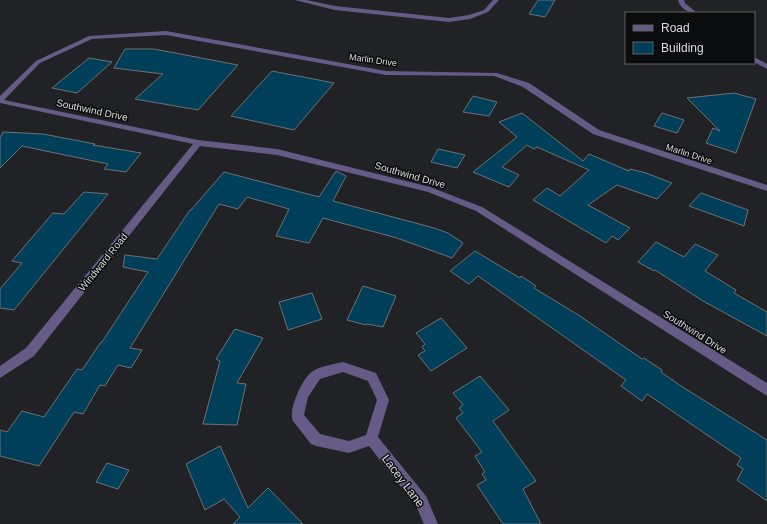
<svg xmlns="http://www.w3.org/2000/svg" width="767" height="524" viewBox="0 0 767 524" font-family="Arial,sans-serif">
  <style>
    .building { fill: #003f59; stroke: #6e7173 }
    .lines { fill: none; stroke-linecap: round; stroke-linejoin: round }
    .street { fill: #655b86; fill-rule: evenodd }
    .labels { text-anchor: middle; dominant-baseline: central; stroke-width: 3; stroke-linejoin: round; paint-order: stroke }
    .far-street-label { font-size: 9px; fill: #dddedf; stroke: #0b0c0d }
    .street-label { font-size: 10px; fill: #dddedf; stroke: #0b0c0d }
    .near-street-label { font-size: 12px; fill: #dddedf; stroke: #0b0c0d }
  </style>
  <rect width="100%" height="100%" fill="#212225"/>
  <g class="building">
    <polygon points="538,0 555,0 545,17 529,14"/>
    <polygon points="125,49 154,49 238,65 198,110 135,99 163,74 114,68"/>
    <polygon points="89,58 112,62 77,93 52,88"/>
    <polygon points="272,71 334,83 294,130 231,116"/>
    <polygon points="734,93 756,99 736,153 706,143 713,128 720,131 687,98"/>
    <polygon points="473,96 497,102 489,116 463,112"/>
    <polygon points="522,113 583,161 589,154 629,171 630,169 646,173 672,183 657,199 617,185 588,205 630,228 618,240 612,236 606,243 533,200 547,188 560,196 589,170 537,147 534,149 527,145 502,167 519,175 509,187 473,172 517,137 499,122"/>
    <polygon points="662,113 684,120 677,133 654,126"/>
    <polygon points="3,132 43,134 95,144 93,145 141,153 126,172 104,169 108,164 22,146 0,168 0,138"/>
    <polygon points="438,149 465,155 457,168 431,162"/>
    <polygon points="336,171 346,176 333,201 434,228 448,233 463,243 452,258 397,238 323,218 309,243 276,236 289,209 247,197 238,209 219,204 130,348 142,350 131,368 118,365 105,386 100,385 83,414 74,412 39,466 0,456 0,430 7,432 22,411 44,417 77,369 82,370 101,342 102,342 148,272 123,267 125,255 157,259 190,210 191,210 224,172 319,197"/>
    <polygon points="84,192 108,194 14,310 0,308 0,289 22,263 12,261 53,213 64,214"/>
    <polygon points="701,193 748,210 744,226 689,206"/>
    <polygon points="656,242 684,257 695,244 718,255 705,271 736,290 734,293 767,312 767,336 703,301 655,270 654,271 638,262"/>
    <polygon points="475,251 520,278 521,276 536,286 534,288 580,316 642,359 644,358 662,370 661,372 681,386 767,440 767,501 737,480 743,469 737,465 741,458 647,394 642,401 621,386 626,380 478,276 469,284 450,271"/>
    <polygon points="363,286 396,296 383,327 367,324 366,325 347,320"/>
    <polygon points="312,293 322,319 288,330 279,302"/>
    <polygon points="441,318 467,348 431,371 418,355 425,351 422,347 425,344 416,333"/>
    <polygon points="235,329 263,338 237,383 246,384 237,425 203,424 220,361 216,359"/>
    <polygon points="480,376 509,410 493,421 536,481 523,489 541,524 503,524 477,485 486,480 482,474 485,472 475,456 482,452 456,418 463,413 459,408 463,405 453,393"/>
    <polygon points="220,446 248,508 268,488 303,524 233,524 240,517 224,499 205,510 186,464"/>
    <polygon points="107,463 129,470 118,489 96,482"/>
  </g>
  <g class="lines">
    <g class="street">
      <polygon points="295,0 306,0 335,6 449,18 469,15 484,10 493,0 499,0 488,12 470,19 449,22 335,10"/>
      <path d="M678,0H684L685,3L697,13C689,13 680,9 678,0Z"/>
      <polygon points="166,31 386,71 497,73 529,83 599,130 767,185 767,191 593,134 523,87 494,76 386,75 166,35 92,39 40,63 4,100 198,140 277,149 430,187 482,207 767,383 767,396 476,211 428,192 277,155 200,146 34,356 0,378 0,366 26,348 193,144 0,103 0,96 36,61 89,36"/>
      <polygon points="754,57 767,64 767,69 754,62"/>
      <path d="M343,362L376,373L389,400L378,437L426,496L438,524H424L416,506L369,446L349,453L316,446L311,444L293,421C288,410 302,378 313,371C321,366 334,364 343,362ZM343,372L368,381L377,400L366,435L349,441L320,434L304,415L308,397L320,379Z"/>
    </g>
  </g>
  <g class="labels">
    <g class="far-street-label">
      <text transform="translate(373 60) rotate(8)">Marlin Drive</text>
      <text transform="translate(689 154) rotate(18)">Marlin Drive</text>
    </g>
    <g class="street-label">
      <text transform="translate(92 110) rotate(12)">Southwind Drive</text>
      <text transform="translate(410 175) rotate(16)">Southwind Drive</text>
      <text transform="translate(103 262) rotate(-51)">Windward Road</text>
      <text transform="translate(695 332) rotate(32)">Southwind Drive</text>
    </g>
    <g class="near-street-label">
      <text transform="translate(403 481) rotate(53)">Lacey Lane</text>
    </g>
  </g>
  <rect x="625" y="12" width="130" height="52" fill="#0b0c0d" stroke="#5f6061"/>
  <rect x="633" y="25" width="20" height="6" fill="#655b86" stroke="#5f6061"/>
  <text x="661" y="32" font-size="12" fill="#dddedf">Road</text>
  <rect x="633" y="42" width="20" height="12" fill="#003f59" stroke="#5f6061"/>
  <text x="661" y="52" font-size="12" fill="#dddedf">Building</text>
</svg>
